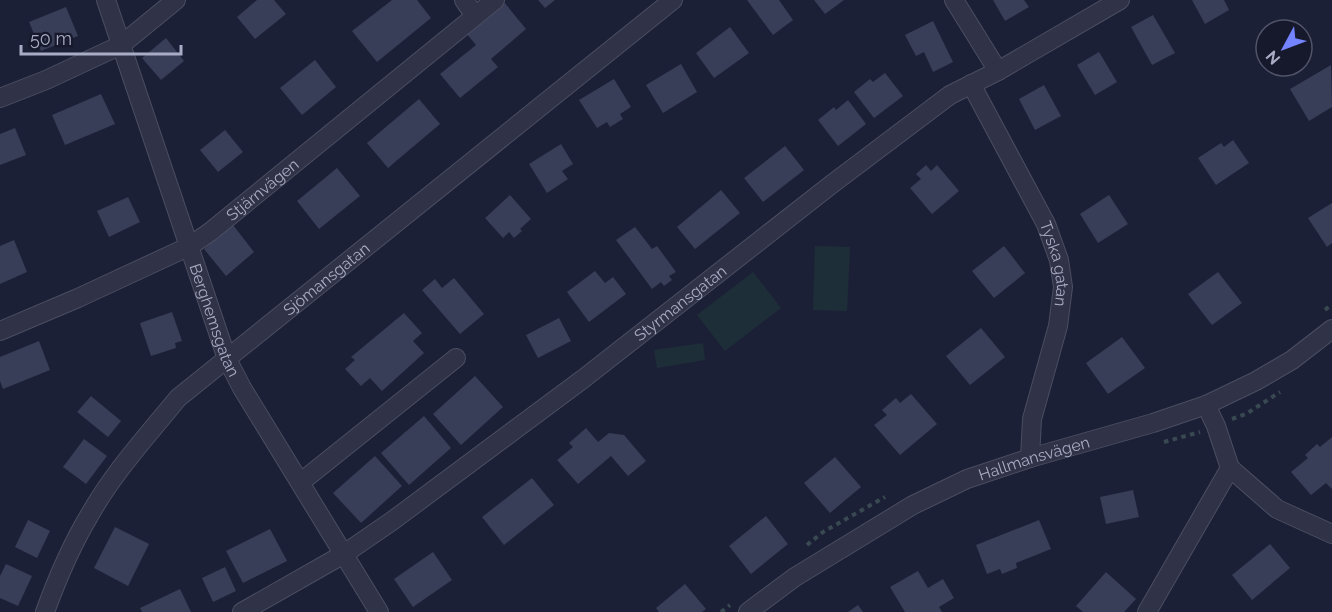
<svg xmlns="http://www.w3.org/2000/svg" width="1332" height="612" viewBox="0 0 1332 612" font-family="Raleway,sans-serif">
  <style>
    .green { fill: #1e2e38 }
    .building { fill: #383d58 }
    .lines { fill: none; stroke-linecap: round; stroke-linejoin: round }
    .street-casing { stroke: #4b4e62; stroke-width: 20 }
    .path { stroke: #394952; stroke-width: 4; stroke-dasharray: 4.5 4.5; stroke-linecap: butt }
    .street { stroke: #303347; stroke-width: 18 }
    .labels { text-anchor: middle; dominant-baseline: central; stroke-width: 5; stroke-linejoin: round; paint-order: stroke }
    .street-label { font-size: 16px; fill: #a9acc5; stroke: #16192b }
  </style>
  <rect width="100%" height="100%" fill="#1c2037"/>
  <g class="green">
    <polygon points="815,246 850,247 847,311 813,310"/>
    <polygon points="753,272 781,308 725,351 697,315"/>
    <polygon points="703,343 705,360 657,368 654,350"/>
  </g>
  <g class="building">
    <polygon points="257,0 274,0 286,14 255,39 237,17"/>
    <polygon points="392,0 417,0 431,18 377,62 352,31"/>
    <polygon points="538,0 555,0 545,8"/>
    <polygon points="747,0 779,0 793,20 773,35"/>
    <polygon points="814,0 844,0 825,14"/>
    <polygon points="993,0 1024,0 1029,7 1005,21"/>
    <polygon points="1192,0 1224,0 1229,10 1205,24"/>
    <polygon points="504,2 526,29 491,59 498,67 460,98 440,74 476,45 466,33"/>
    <polygon points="66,7 78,36 41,51 29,22"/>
    <polygon points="1153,15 1175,53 1152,65 1131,27"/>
    <polygon points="933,21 953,62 933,72 924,52 916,56 905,35"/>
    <polygon points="730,27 749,53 714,78 696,53"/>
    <polygon points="166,38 184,61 161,80 142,58"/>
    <polygon points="1099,52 1117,82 1095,95 1077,65"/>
    <polygon points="315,60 336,87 302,115 280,88"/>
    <polygon points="681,64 697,92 663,113 646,85"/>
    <polygon points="1331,65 1332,107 1309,121 1290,89"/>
    <polygon points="885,73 903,96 874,118 854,92 870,79 873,82"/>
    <polygon points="614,79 631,107 620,114 623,119 610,127 607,122 597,128 579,100"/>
    <polygon points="1044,85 1061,116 1035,130 1019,99"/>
    <polygon points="101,94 115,124 65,145 52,115"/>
    <polygon points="419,99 440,124 388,168 367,143"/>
    <polygon points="848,100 866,124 838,146 818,120 834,107 836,110"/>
    <polygon points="15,128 26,155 0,165 0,134"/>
    <polygon points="225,130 243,152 218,172 200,150"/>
    <polygon points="1233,140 1249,163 1216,185 1198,158 1221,143 1224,147"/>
    <polygon points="561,144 573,164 562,171 568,179 547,193 529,164"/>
    <polygon points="785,146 804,170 763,202 744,178"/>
    <polygon points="926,165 931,171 937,165 959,191 932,214 910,188 921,179 916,174"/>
    <polygon points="337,168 360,196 319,229 297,201"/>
    <polygon points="721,190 740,213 695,249 677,227"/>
    <polygon points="510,195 531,219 520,229 522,231 514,238 509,232 503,238 485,218"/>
    <polygon points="1109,195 1128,224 1098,243 1080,214"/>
    <polygon points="128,197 140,222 109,237 97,211"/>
    <polygon points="1332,203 1332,243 1327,247 1308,218"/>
    <polygon points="233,225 254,252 226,276 204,249"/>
    <polygon points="635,227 652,249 657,246 676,272 669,276 672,280 664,286 661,282 652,289 616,240"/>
    <polygon points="14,240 27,272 0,284 0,246"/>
    <polygon points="1004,246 1025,273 994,298 972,271"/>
    <polygon points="595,271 605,283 613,277 626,294 589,322 567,292"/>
    <polygon points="1218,272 1242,303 1212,325 1188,294"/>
    <polygon points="454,278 484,314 460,334 422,290 435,279 442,288"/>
    <polygon points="172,312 182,341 175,343 176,348 151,356 140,323"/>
    <polygon points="404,313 422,333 413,341 424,353 382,391 370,378 361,386 345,369 355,360 351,357"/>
    <polygon points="559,318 571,341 538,358 526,335"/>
    <polygon points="981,328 1005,357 970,385 946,356"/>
    <polygon points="1122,337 1145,368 1108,394 1086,363"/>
    <polygon points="39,341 50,370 3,389 0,381 0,357"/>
    <polygon points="475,376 503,407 461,445 433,414"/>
    <polygon points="911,394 937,424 900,455 874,425 887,415 882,410 896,398 900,403"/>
    <polygon points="91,396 121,421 108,437 77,412"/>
    <polygon points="424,416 451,448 409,485 381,453"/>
    <polygon points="586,428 598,442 609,433 624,435 646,461 628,476 611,456 578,484 557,460 573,447 569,443"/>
    <polygon points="1332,437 1332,489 1326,483 1311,495 1291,472 1308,458 1305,455 1317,444 1320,447"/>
    <polygon points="84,439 107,456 86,484 63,467"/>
    <polygon points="375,456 402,486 361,523 333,493"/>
    <polygon points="835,457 861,487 830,513 804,483"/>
    <polygon points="532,478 554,505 504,545 482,517"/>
    <polygon points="1133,490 1139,517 1106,524 1100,497"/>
    <polygon points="766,516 788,544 751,574 729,546"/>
    <polygon points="28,520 50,531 37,558 15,547"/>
    <polygon points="1039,520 1051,549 1016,563 1017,568 1002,574 1000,569 987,574 976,545"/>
    <polygon points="115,527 149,544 128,586 94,568"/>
    <polygon points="270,529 287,561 243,583 226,551"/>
    <polygon points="1270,544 1290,568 1252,600 1232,575"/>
    <polygon points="433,552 452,580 413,607 394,579"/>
    <polygon points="6,564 32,576 18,606 0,598 0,576"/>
    <polygon points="225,567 236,591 213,602 202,578"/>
    <polygon points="918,571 928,588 943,579 954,598 939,607 942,612 905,612 890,587"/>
    <polygon points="1106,572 1136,599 1124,612 1083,612 1076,606"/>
    <polygon points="685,584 706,609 702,612 659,612 656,608"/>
    <polygon points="180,589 191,612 142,612 140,608"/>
    <polygon points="858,605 863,612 848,612"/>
  </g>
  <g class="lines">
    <defs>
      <g id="street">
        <path id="s1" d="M106,0L227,359L242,388L379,612"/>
        <polyline points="464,0 475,16"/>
        <polyline points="954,0 998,71"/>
        <path id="s2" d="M971,84L1046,224L1059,260L1063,287L1058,326L1032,419L1030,458"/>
        <polyline points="0,98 46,80 121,45 176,0"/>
        <path id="s3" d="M0,331L78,298L190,246L210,232L495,0"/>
        <polyline points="1230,468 1277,509 1332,534"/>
        <polyline points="301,482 456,358"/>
        <path id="s4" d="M45,612C57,579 71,546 89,516C113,473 147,436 178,398L673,0"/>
        <path id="s5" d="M242,612L344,554L392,521L583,379L832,184L950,95L998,71L1120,0"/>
        <path id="s6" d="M748,612L795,577L913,505L967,479L1030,458L1153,423L1206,405L1256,381L1292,360L1332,329"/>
        <polyline points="1147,612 1230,468 1216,426 1206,405"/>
      </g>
    </defs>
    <use href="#street" class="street-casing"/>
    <g class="path">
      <polyline points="1325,310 1332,304"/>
      <polyline points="1232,419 1246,414 1280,392"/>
      <polyline points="1164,442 1200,432"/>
      <polyline points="807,545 823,532 885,497"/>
      <polyline points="721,612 730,605"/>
    </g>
    <use href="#street" class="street"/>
  </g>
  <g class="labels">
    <g class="street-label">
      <text stroke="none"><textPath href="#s3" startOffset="300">Stjärnvägen</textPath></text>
      <text stroke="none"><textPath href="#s2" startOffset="200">Tyska gatan</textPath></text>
      <text stroke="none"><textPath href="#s4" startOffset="444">Sjömansgatan</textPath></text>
      <text stroke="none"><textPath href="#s5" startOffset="537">Styrmansgatan</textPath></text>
      <text stroke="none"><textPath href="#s1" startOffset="338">Berghemsgatan</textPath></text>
      <text stroke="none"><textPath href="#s6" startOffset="327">Hallmansvägen</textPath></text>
    </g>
  </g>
  <g transform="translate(1284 48) rotate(229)"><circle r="28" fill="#16192b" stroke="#515469" stroke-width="1.5"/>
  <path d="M0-4.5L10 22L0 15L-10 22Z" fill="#7483ff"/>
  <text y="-9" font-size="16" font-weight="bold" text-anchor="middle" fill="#a9acc5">N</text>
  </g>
  <path d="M21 45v9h160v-9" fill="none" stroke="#a9acc5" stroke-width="3"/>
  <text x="30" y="45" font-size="18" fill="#a9acc5" stroke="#16192b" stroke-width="4.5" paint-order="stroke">50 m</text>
</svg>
